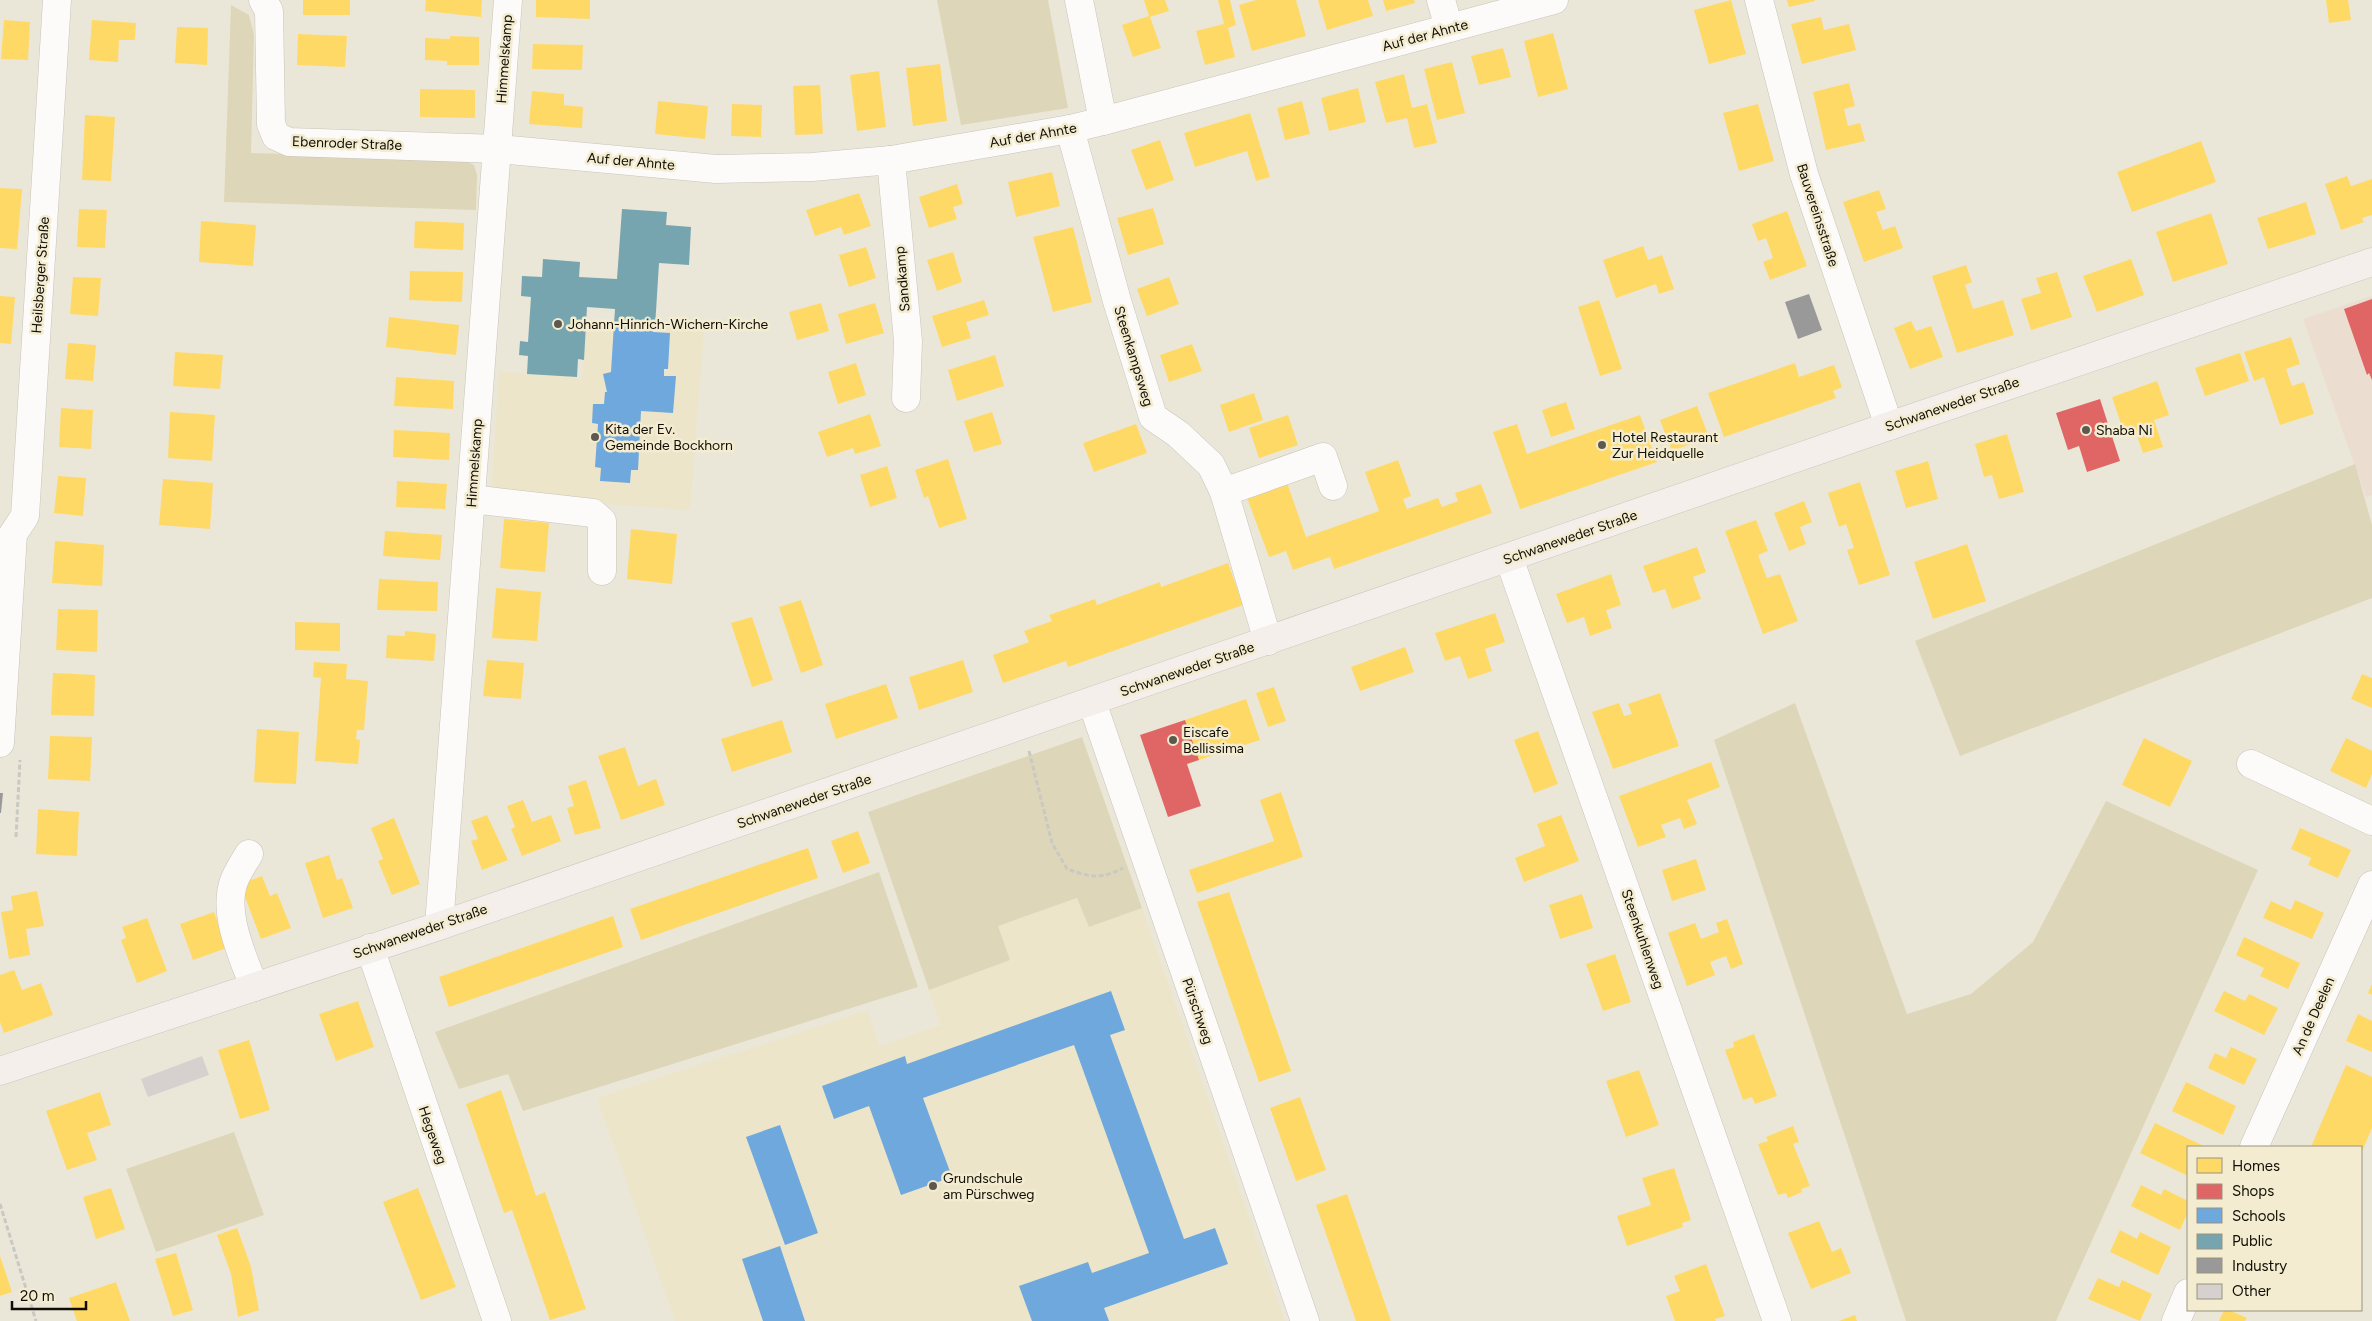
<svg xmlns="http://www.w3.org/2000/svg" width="2372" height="1321" font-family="Figtree,sans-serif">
<rect width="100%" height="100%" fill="#ebe7d8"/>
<polygon fill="#ecddd1" points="2372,296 2372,495 2366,497 2303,319"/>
<g fill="#ece5ca">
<polygon points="587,322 704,330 690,510 491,496 499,371 582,378"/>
<polygon points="1078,898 1089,927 1142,908 1285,1321 675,1321 597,1098 868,1010 879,1046 941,1025 929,990 1009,960 997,926"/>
</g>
<g fill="#ded6b8">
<polygon points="937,0 1048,0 1068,108 961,125"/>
<polygon points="231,5 249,15 254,35 251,153 463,160 474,165 477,175 476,210 224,202"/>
<polygon points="2355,464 2372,525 2372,598 1960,756 1915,641"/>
<polygon points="1795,703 1907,1014 1971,994 2033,942 2106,801 2258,870 2056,1321 1906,1321 1714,740"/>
<polygon points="1082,737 1142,908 1089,927 1077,898 998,926 1010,960 929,990 868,812"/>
<polygon points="879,872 918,987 523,1111 508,1074 459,1089 435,1032"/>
<polygon points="234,1132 264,1215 156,1252 126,1169"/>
</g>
<g fill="#ffd966">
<rect x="303" y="0" width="47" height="15"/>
<polygon points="426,0 482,0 481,17 425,11"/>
<polygon points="536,0 590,0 590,19 536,17"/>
<polygon points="1144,0 1165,0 1169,11 1150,17 1161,48 1133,57 1122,25 1149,16"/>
<polygon points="1218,0 1230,0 1236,25 1228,28 1235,57 1205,65 1196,31 1224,24"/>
<polygon points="1256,0 1296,0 1306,36 1252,51 1239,5"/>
<polygon points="1318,0 1368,0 1373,16 1327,30"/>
<polygon points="1383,0 1414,0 1415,3 1386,11"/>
<polygon points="1731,0 1746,54 1709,64 1694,10"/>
<polygon points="1787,0 1815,0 1815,1 1789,7"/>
<polygon points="2326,0 2348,0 2351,20 2329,23"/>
<polygon points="1821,17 1824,30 1849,24 1856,50 1802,64 1791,24"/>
<polygon points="4,20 30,22 28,60 1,59"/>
<polygon points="92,20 136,23 135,40 119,40 118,62 89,60"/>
<polygon points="177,27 208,28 207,65 175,63"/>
<polygon points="1553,33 1568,89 1538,97 1524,41"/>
<polygon points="298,34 347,36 345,67 297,65"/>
<polygon points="450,36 479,37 479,65 447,65 447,61 425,60 425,38 450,39"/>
<polygon points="533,44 583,45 582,70 532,69"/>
<polygon points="1503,48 1511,77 1479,85 1471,56"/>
<polygon points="1452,62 1465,113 1437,120 1424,69"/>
<polygon points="940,64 947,121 913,126 906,68"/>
<polygon points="879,71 886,127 857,131 850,75"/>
<polygon points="1404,74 1412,108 1427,104 1437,143 1414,148 1407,118 1386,123 1375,82"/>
<polygon points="1849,83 1855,106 1844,109 1848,126 1860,123 1865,141 1826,150 1813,92"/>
<polygon points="820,85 823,134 795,135 793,86"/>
<polygon points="1358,88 1366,122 1329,131 1321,98"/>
<polygon points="420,89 475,90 475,118 420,117"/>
<polygon points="532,91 564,94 564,105 583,107 582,128 529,124"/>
<polygon points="658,101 708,106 705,139 655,134"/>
<polygon points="1302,101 1310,134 1285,140 1277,108"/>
<polygon points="732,104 762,105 761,137 731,136"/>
<polygon points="1758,104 1774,161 1739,171 1723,113"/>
<polygon points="1250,113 1270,177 1256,181 1247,151 1195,167 1184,133"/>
<polygon points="85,115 115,117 111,181 82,180"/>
<polygon points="1160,140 1174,180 1146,190 1131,150"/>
<polygon points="2201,141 2216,182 2132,212 2117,172"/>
<polygon points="1052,172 1060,206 1016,217 1008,182"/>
<polygon points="2347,176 2351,186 2372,179 2372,215 2362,218 2364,222 2341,230 2325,184"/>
<polygon points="957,184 963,204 953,207 957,219 929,228 919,197"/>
<polygon points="0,188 22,189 17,249 0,248"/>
<polygon points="1879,190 1886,209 1876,212 1883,230 1895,226 1903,248 1864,262 1843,202"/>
<polygon points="859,193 871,226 844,235 841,227 815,236 806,210"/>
<polygon points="2306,202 2316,234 2268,249 2257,218"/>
<polygon points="1153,208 1164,244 1128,255 1117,218"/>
<polygon points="79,209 107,210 105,248 77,247"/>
<polygon points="1787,211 1807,266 1770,280 1763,262 1773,258 1766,238 1758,241 1752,224"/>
<polygon points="2211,213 2228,264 2173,282 2156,232"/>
<polygon points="201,221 256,225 253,266 199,262"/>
<polygon points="415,221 464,223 463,250 414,248"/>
<polygon points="1073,227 1092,302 1053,312 1033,237"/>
<polygon points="1643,246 1648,260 1662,255 1674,289 1659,294 1656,284 1616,298 1603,260"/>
<polygon points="866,247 876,278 849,287 839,255"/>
<polygon points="953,252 962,282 937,291 927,260"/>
<polygon points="2131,259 2144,295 2097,312 2083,276"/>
<polygon points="1966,265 1972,282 1965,285 1973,309 2003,300 2014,335 1957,353 1932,276"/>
<polygon points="410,271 463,272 462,302 409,300"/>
<polygon points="2057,272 2072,317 2031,330 2021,299 2041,293 2036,278"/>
<polygon points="73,277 101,278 98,316 70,314"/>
<polygon points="1169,277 1179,304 1147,316 1137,289"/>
<polygon points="0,296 15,297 11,344 0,343"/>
<polygon points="984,300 989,315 966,322 971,338 942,347 932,316"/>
<polygon points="1599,300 1622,369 1600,376 1578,307"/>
<polygon points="821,303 829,331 797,340 789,312"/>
<polygon points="875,303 884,333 846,344 838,314"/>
<polygon points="389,317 459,325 456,355 386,347"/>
<polygon points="1911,321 1916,331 1931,326 1943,357 1910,369 1894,328"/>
<polygon points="2291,337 2300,364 2286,369 2292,386 2304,382 2314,414 2280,425 2264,377 2254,381 2244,352"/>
<polygon points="68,343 96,345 93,381 65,379"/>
<polygon points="1192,344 1202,371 1169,382 1160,355"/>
<polygon points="175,352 223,355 220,389 173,386"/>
<polygon points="2240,353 2249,381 2205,396 2195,368"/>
<polygon points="995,355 1004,386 957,401 948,370"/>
<polygon points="856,363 866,395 838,404 828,372"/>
<polygon points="1795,363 1799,377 1834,365 1842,387 1833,391 1836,398 1724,437 1708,393"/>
<polygon points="396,377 454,381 453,409 394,406"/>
<polygon points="2157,381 2169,415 2154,420 2163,447 2143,453 2135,430 2124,433 2112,397"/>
<polygon points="1254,393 1263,420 1229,432 1220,405"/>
<polygon points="1566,402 1575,429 1551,437 1542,410"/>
<polygon points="1697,406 1709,437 1672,451 1660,420"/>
<polygon points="61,408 93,410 91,449 59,447"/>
<polygon points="170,412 215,415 212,461 168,458"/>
<polygon points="992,412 1002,444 974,452 964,421"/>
<polygon points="870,414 881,446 855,454 853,448 827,457 818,432"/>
<polygon points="1288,415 1298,445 1259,458 1249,428"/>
<polygon points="1640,415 1657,462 1520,509 1493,432 1517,424 1527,454"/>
<polygon points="1136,424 1147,453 1094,472 1083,443"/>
<polygon points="394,430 450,433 449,460 393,457"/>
<polygon points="2007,434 2024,492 1999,499 1992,475 1984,477 1975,444"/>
<polygon points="948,459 967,519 939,528 928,496 924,498 915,470"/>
<polygon points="1398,460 1411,496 1403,499 1407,509 1438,498 1442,507 1458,501 1455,493 1481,484 1492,513 1334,569 1330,557 1293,570 1286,551 1269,557 1246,495 1286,480 1306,537 1379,511 1365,472"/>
<polygon points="1928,461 1938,499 1906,508 1895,471"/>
<polygon points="887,466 897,498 870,507 860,475"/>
<polygon points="58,476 86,478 83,516 54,513"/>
<polygon points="163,479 213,483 210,529 159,525"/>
<polygon points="397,481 447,484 445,509 396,507"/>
<polygon points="1860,482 1890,575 1859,585 1847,550 1854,548 1846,524 1839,527 1828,493"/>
<polygon points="1804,501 1812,522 1800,527 1806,544 1789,551 1774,513"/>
<polygon points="504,519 549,523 545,572 500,568"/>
<polygon points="1756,520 1768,551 1758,555 1767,578 1780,574 1798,621 1763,634 1725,531"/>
<polygon points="631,529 677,534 672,584 627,579"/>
<polygon points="385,531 442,535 440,560 383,556"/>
<polygon points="55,541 104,545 102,586 52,583"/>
<polygon points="1967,544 1986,601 1933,619 1914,562"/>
<polygon points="1697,547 1706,572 1693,577 1701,599 1672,609 1665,589 1653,593 1643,566"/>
<polygon points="1228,563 1243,605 1068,667 1066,661 1003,683 993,655 1029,642 1024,631 1052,621 1049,615 1095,599 1097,605 1160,582 1161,587"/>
<polygon points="1611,574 1621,605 1606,610 1612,628 1590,636 1584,617 1567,623 1556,594"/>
<polygon points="379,579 438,582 437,611 377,610"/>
<polygon points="496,588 541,592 537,641 492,638"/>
<polygon points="801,600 823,665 801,673 779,607"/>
<polygon points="58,609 98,610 97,652 56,650"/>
<polygon points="1495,613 1505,642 1485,649 1492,671 1468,679 1460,656 1445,661 1435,633"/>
<polygon points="752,617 773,680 752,687 731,623"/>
<polygon points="295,622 340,623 340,651 295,650"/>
<polygon points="405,631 436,634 434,661 386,658 387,635 405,636"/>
<polygon points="1405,647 1414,672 1360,691 1351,667"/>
<polygon points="487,660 524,663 521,699 483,696"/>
<polygon points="963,660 973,692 919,710 909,677"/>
<polygon points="314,662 347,664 346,679 368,681 364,730 357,730 356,739 360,740 358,764 315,761 321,678 313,677"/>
<polygon points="53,673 95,675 94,716 51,715"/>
<polygon points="2362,674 2372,678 2372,708 2351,699"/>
<polygon points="886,684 898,718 836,739 825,704"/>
<polygon points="1274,687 1286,721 1268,727 1256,693"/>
<polygon points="1660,693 1679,746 1613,769 1592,712 1619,703 1624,716 1632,714 1628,704"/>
<polygon points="1246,699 1260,740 1199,760 1185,720"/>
<polygon points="782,720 792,752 732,772 721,739"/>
<polygon points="257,729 299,732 296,784 254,782"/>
<polygon points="1538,731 1558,784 1534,793 1514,740"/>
<polygon points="50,736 92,737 90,781 48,779"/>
<polygon points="2144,738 2192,761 2170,807 2122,785"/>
<polygon points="2346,738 2372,751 2372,774 2366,788 2330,771"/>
<polygon points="625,747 638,786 656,779 665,805 621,820 598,756"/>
<polygon points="1711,762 1720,787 1687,800 1697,824 1684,829 1680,818 1661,825 1666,837 1638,847 1619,796"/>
<polygon points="586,780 601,828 575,835 567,808 574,806 568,786"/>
<polygon points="1281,792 1303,857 1197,893 1189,870 1274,841 1260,800"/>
<polygon points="523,800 532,822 551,815 561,841 522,856 511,829 515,827 507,806"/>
<polygon points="38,809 79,812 77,856 36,854"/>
<polygon points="487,815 508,860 482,870 471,841 478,839 471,821"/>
<polygon points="1561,815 1579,861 1524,882 1515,858 1545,846 1537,824"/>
<polygon points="394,818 420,884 392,895 378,861 383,859 371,828"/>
<polygon points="2300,828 2351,850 2338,878 2308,865 2311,858 2291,849"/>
<polygon points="858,831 870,863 843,873 831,841"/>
<polygon points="808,848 818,878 641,940 630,909"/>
<polygon points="329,855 337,880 342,878 353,908 323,918 305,863"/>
<polygon points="1696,859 1706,890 1672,901 1662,870"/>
<polygon points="262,876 270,896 277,893 291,928 261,939 240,884"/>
<polygon points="37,891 44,926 26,929 30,955 9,959 1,912 13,910 11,896"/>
<polygon points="1229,892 1291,1071 1259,1082 1197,902"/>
<polygon points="1582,894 1593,928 1560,939 1549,905"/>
<polygon points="2295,900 2324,913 2312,939 2263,918 2271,901 2291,910"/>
<polygon points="214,912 227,948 193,960 180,924"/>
<polygon points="613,916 623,947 449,1007 439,977"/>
<polygon points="147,918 167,971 137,983 121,940 126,938 122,927"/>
<polygon points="1727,919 1743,964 1731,969 1726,956 1710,962 1715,975 1687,986 1668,933 1695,923 1701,939 1719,932 1716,923"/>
<polygon points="2244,937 2300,963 2288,989 2260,976 2264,968 2236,955"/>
<polygon points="1615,954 1631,1002 1603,1011 1586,964"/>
<polygon points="14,970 22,990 41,983 53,1015 4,1033 0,1022 0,975"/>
<polygon points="2372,984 2372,995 2368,993"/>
<polygon points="2224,991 2245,1001 2249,994 2278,1008 2264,1035 2214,1011"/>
<polygon points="358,1001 374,1047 336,1061 319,1014"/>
<polygon points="2358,1014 2372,1021 2372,1052 2346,1041"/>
<polygon points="1754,1034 1777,1096 1755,1104 1752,1097 1743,1100 1725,1050 1734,1047 1733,1042"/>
<polygon points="249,1040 270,1110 240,1119 218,1050"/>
<polygon points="2231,1047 2257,1059 2244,1085 2208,1068 2215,1053 2226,1058"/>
<polygon points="2346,1065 2372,1077 2372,1128 2361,1154 2361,1147 2311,1147"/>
<polygon points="1639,1070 1659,1125 1626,1137 1606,1081"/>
<polygon points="2186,1082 2236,1106 2223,1135 2172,1111"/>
<polygon points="501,1090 536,1196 545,1192 586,1309 550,1320 512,1210 504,1213 466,1104"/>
<polygon points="100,1092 111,1125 87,1133 97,1160 67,1170 46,1111"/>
<polygon points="1300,1097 1326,1170 1296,1181 1270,1108"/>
<polygon points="2155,1123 2206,1147 2188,1147 2188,1176 2140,1153"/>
<polygon points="1793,1126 1799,1142 1793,1144 1810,1186 1801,1189 1802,1192 1788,1198 1786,1193 1778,1195 1758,1144 1768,1141 1766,1137"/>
<polygon points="1674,1168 1691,1220 1682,1223 1683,1227 1627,1246 1617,1216 1651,1205 1642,1178"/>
<polygon points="2141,1185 2161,1195 2164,1189 2188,1201 2188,1212 2180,1230 2131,1206"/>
<polygon points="111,1188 125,1229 96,1239 83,1197"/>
<polygon points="418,1188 456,1287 421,1300 383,1202"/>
<polygon points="1347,1194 1391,1321 1356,1321 1316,1205"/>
<polygon points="1819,1221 1832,1252 1841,1248 1851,1273 1811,1289 1788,1233"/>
<polygon points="237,1228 251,1267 259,1310 238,1317 231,1274 217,1235"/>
<polygon points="2120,1230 2137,1239 2140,1232 2171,1247 2158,1275 2110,1252"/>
<polygon points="176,1253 193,1310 173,1316 155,1259"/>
<polygon points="0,1256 12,1292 0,1296"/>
<polygon points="1706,1264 1725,1316 1715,1319 1716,1321 1675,1321 1666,1296 1680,1291 1674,1276"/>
<polygon points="2098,1278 2119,1287 2122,1280 2152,1294 2140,1321 2088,1299"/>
<polygon points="116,1282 130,1321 77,1321 69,1298"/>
<polygon points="2224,1310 2229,1310 2247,1318 2245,1321 2219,1321"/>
<polygon points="1855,1315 1857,1321 1839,1321"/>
</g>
<g fill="#e06666">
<polygon points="2372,299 2372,380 2369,373 2367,375 2344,309"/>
<polygon points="2100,399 2120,461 2087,472 2079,446 2068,450 2056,413"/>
<polygon points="1185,720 1199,760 1187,764 1201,806 1168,817 1140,735"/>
</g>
<g fill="#6fa8dc">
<polygon points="614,324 653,326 653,332 670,333 668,369 664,369 664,376 676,376 673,413 641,411 638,470 631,470 630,483 600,481 601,468 595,467 598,424 592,423 593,404 604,404 605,392 607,392 603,374 611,372"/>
<polygon points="1111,991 1125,1030 1110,1035 1184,1239 1215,1228 1228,1264 1104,1308 1109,1321 1032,1321 1019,1286 1088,1262 1092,1273 1149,1253 1074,1045 923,1098 952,1177 901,1195 869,1106 834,1119 822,1086 905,1056 907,1064"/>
<polygon points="780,1125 818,1233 785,1245 746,1137"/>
<polygon points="780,1246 805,1321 763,1321 742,1259"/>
</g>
<polygon fill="#76a5af" points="622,209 667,212 666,225 691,227 689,265 659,263 655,327 614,324 615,309 587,307 584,360 578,359 577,377 527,374 528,356 519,355 520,341 528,342 531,297 521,296 522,276 542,277 543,259 580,262 579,277 617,279"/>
<g fill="#999">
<polygon points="1809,294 1822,330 1798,339 1785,302"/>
<polygon points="0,793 3,793 1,813 0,813"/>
</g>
<polygon fill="#d6d0ce" points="202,1056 209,1075 148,1097 141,1079"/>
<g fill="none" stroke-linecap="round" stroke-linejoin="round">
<g stroke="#c7c3b9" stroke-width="29">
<g id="minor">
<polyline points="263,0 269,11 271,124 276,136 289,142 498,149 716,169 812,167 891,160 1070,129 1103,121 1554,0"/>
<polyline points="1079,0 1103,121"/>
<polyline points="1441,0 1449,28"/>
<polyline points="1759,0 1804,174 1889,426"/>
<polyline points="1070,129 1117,301 1153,417 1178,434 1211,465 1224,492 1268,641"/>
<polyline points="891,160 908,341 906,398"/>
<polyline points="1224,492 1323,457 1333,486"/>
<polyline points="471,499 593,513 602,521 602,571"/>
<polyline points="1509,558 1777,1321"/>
<polyline points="1092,702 1305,1321"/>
<polyline points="0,743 13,534 25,516 57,0"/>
<polyline points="2251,764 2372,821"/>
<path d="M249,854C244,862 238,871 234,881C222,914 243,956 254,987"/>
<polyline points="439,926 508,0"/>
<polyline points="370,948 497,1321"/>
<polyline points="2254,1147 2372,885"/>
<polyline points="2176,1321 2188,1293"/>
</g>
</g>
<g stroke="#c8c6bf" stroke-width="29">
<polyline id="major" points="0,1071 439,926 1889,426 2372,262"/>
</g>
<g stroke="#c9c8c3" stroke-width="3" stroke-dasharray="5 2.5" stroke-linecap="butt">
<path d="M1029,751L1052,843L1067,869C1090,877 1099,880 1123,868"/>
<polyline points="16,837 20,760"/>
<polyline points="0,1204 36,1321"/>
</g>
<use href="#minor" stroke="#fcfbf9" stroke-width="28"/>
<use href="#major" stroke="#f4efea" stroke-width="28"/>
</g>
<g fill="#5d594f" stroke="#f3ecd0" stroke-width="2">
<circle cx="558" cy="324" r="5"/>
<circle cx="2086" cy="430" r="5"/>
<circle cx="595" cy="437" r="5"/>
<circle cx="1602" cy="445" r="5"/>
<circle cx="1173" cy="740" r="5"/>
<circle cx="933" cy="1186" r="5"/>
</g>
<g text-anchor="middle" stroke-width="5" stroke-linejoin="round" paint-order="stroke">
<g font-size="14" fill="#100d05" stroke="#f3ecd0">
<text transform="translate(1425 35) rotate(-15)" y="5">Auf der Ahnte</text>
<text transform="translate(504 59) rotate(-86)" y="5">Himmelskamp</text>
<text transform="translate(1033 135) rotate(-10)" y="5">Auf der Ahnte</text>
<text transform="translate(347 143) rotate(2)" y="5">Ebenroder Straße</text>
<text transform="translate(631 161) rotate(5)" y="5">Auf der Ahnte</text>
<text transform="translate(1818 215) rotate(72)" y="5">Bauvereinsstraße</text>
<text transform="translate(40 275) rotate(-86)" y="5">Heilsberger Straße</text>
<text transform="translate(902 279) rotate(-95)" y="5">Sandkamp</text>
<text transform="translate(1134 356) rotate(73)" y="5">Steenkampsweg</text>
<text transform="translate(1952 404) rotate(-19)" y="5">Schwaneweder Straße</text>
<text transform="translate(474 463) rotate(-86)" y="5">Himmelskamp</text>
<text transform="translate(1570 537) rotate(-19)" y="5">Schwaneweder Straße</text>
<text transform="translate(1187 669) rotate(-19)" y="5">Schwaneweder Straße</text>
<text transform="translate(804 801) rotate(-19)" y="5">Schwaneweder Straße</text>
<text transform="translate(420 931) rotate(-19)" y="5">Schwaneweder Straße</text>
<text transform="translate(1643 939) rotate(71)" y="5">Steenkuhlenweg</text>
<text transform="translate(1198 1011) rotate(71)" y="5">Pürschweg</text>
<text transform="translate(2313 1016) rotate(-66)" y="5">An de Deelen</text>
<text transform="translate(433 1135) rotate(71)" y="5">Hegeweg</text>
</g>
<g font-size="14" fill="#100d05" stroke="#f3ecd0" text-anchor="start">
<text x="568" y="329">Johann-Hinrich-Wichern-Kirche</text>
<text x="605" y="434">Kita der Ev.<tspan x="605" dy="16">Gemeinde Bockhorn</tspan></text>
<text x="2096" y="435">Shaba Ni</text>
<text x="1612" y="442">Hotel Restaurant<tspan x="1612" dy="16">Zur Heidquelle</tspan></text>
<text x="1183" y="737">Eiscafe<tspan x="1183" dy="16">Bellissima</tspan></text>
<text x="943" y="1183">Grundschule<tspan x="943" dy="16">am Pürschweg</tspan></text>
</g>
</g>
<rect x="2187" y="1146" width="175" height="165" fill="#f3ecd0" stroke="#98937f"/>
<rect x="2197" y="1158" width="25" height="15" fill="#ffd966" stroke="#98937f"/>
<text x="2232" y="1171" font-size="15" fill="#100d05">Homes</text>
<rect x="2197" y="1184" width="25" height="15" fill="#e06666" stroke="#98937f"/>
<text x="2232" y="1196" font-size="15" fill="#100d05">Shops</text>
<rect x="2197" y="1208" width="25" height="15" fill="#6fa8dc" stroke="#98937f"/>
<text x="2232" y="1221" font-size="15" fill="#100d05">Schools</text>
<rect x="2197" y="1234" width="25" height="15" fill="#76a5af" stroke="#98937f"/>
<text x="2232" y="1246" font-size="15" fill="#100d05">Public</text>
<rect x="2197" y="1258" width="25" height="15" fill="#999999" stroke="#98937f"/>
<text x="2232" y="1271" font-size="15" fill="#100d05">Industry</text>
<rect x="2197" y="1284" width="25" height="15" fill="#d6d0ce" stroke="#98937f"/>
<text x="2232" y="1296" font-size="15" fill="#100d05">Other</text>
<path d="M12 1301v8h74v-8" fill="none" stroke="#100d05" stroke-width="2.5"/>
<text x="20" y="1301" font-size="15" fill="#100d05" stroke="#f3ecd0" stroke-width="4" paint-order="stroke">20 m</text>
</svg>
